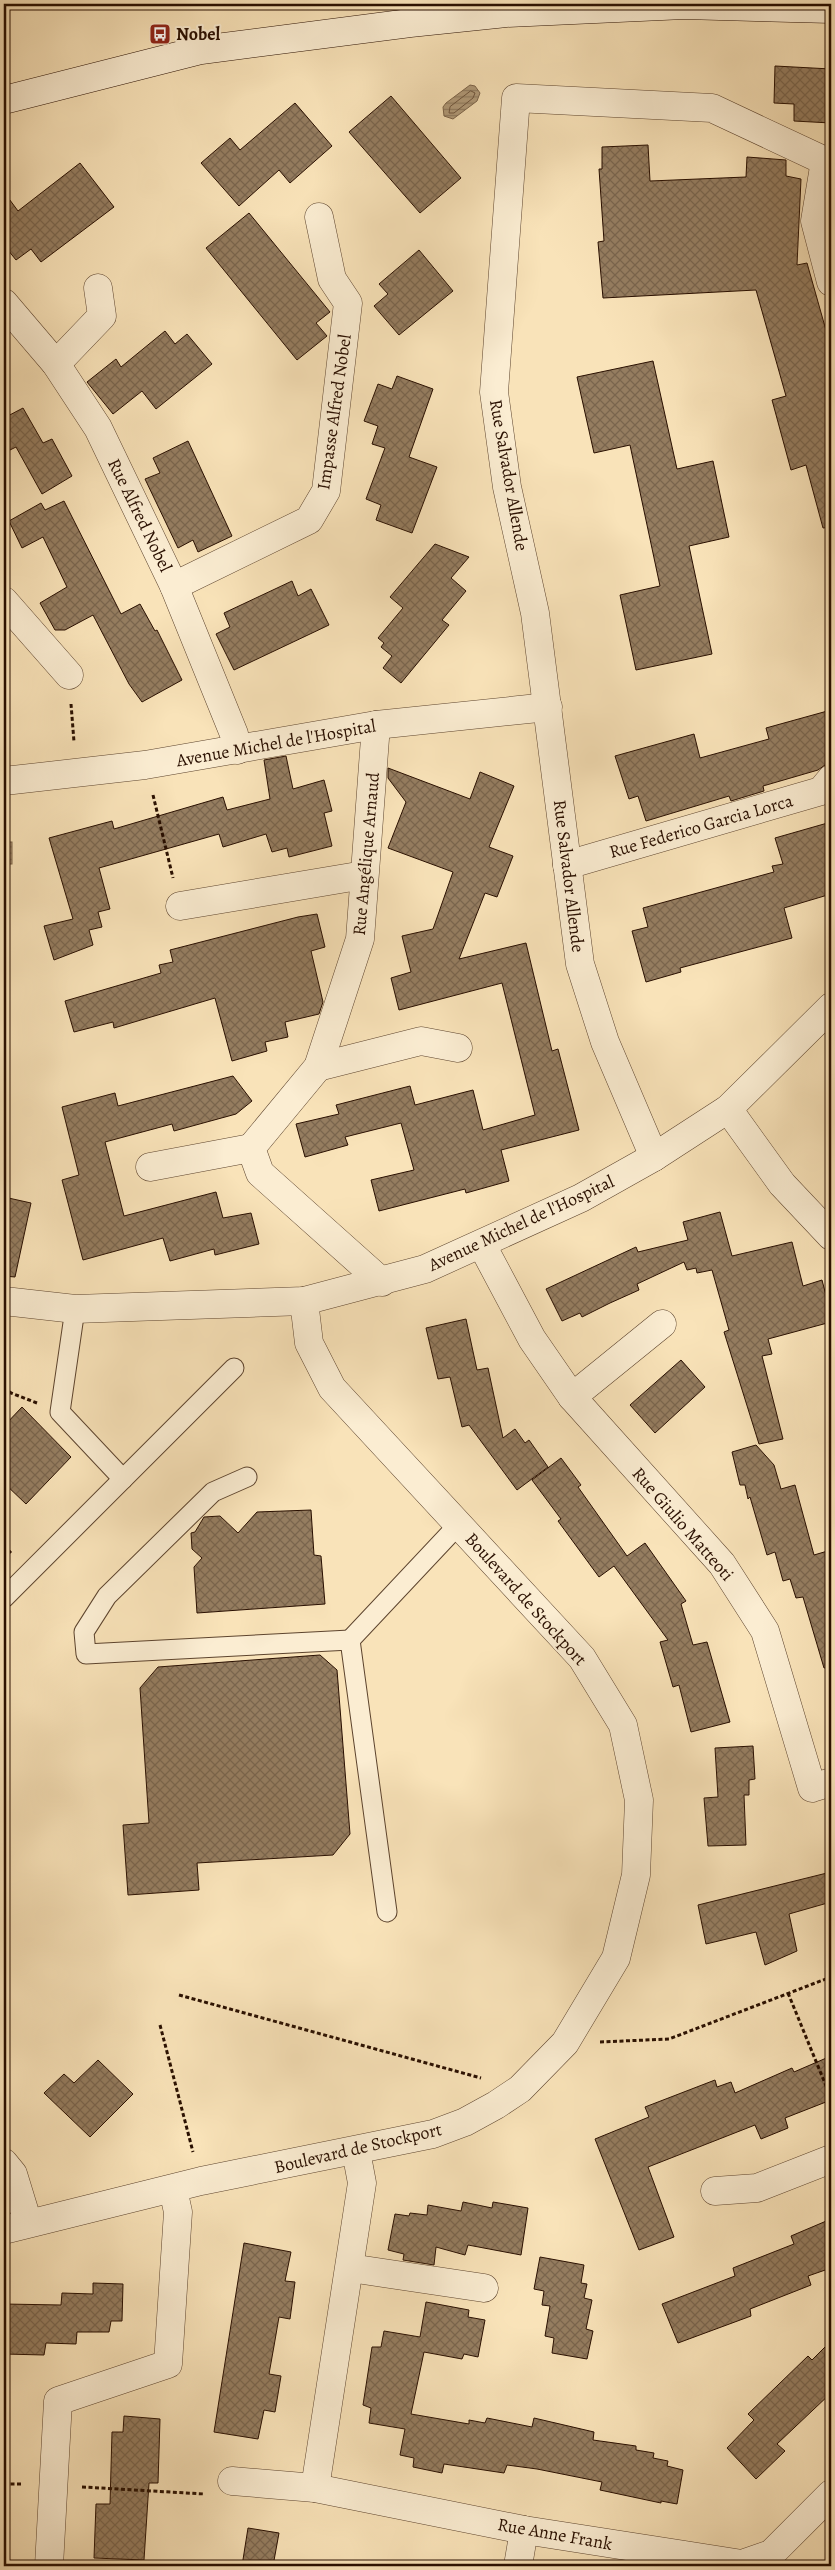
<svg xmlns="http://www.w3.org/2000/svg" width="835" height="2570" font-family="Alegreya,serif">
<defs>
<pattern id="water-rules" width="6" height="5" patternUnits="userSpaceOnUse" patternTransform="scale(1.25)"><rect width="6" height="5" fill="#b29b7a"/><path d="M0 2.5h6" fill="none" stroke="#917d62"/></pattern>
<pattern id="building-cross-hatch" width="8" height="8" patternUnits="userSpaceOnUse" patternTransform="scale(1.25)"><rect width="8" height="8" fill="#957d60"/><path d="M0 0l8 8M0 8l8-8" fill="none" stroke="#7a654d"/></pattern>
</defs>
<rect width="100%" height="100%" fill="#f9e3b9"/>
<filter id="stains"><feTurbulence type="fractalNoise" baseFrequency=".004" numOctaves="4"/><feColorMatrix values="0 0 0 0 .2 0 0 0 0 .09 0 0 0 0 .02 0 0 0 .5 -.17"/></filter>
<radialGradient id="worn" r=".72"><stop offset=".6" stop-color="#630" stop-opacity="0"/><stop offset="1" stop-color="#630" stop-opacity=".3"/></radialGradient>
<g fill="url(#water-rules)" stroke="#7b6349">
<polygon points="470,85 475,86 480,93 477,101 453,119 444,116 443,107 446,103"/>
<rect x="4" y="842" width="8" height="22"/>
</g>
<g fill="none" stroke-linecap="round" stroke-linejoin="round">
<polygon stroke="#6e553d" stroke-width="1" points="471,91 475,93 473,98 454,113 449,113 450,107"/>
</g>
<g fill="url(#building-cross-hatch)" stroke="#290f00">
<polygon points="775,66 831,69 831,123 794,121 794,104 774,103"/>
<polygon points="391,96 461,178 420,213 349,132"/>
<polygon points="295,103 332,146 290,183 279,170 239,206 201,163 230,138 240,150"/>
<polygon points="648,145 650,181 746,177 747,157 786,160 786,176 801,179 797,265 807,263 831,348 831,527 823,528 806,465 791,470 772,400 786,396 756,290 603,298 598,242 604,241 599,169 602,169 602,147"/>
<polygon points="80,163 114,207 41,262 31,249 16,260 4,245 4,192 18,211"/>
<polygon points="249,213 330,312 316,323 327,336 297,360 206,248"/>
<polygon points="419,250 453,291 399,335 374,306 388,294 379,284"/>
<polygon points="165,331 175,344 187,334 212,364 156,409 142,391 113,414 87,382 116,359 121,367"/>
<polygon points="653,361 677,469 713,461 729,537 689,546 712,654 636,670 620,595 660,586 630,445 594,453 577,377"/>
<polygon points="397,376 433,389 409,457 437,467 412,533 376,520 381,505 366,499 385,448 372,444 378,426 364,421 378,384 392,389"/>
<polygon points="23,408 43,443 52,439 72,476 42,494 16,447 4,453 4,418"/>
<polygon points="188,441 232,536 198,552 193,540 178,548 145,479 160,473 153,458"/>
<polygon points="64,501 121,614 140,604 155,631 157,630 182,680 142,702 129,684 93,615 65,630 55,630 40,603 67,587 43,537 22,548 9,521 41,503 45,510"/>
<polygon points="435,544 469,557 451,578 466,591 442,620 449,625 401,683 383,668 392,656 381,647 384,643 378,638 403,608 390,597"/>
<polygon points="292,581 298,596 311,589 329,625 234,670 216,634 230,627 224,613"/>
<polygon points="831,710 831,764 825,765 818,770 763,786 764,791 731,801 729,796 646,821 638,796 629,799 615,756 694,734 700,758 769,739 766,728"/>
<polygon points="286,756 293,789 324,780 332,811 324,813 332,846 289,857 287,848 272,852 266,834 223,847 219,834 99,868 110,909 98,912 102,927 89,930 93,945 54,960 44,926 73,919 49,838 112,821 114,829 223,797 227,810 270,799 264,760"/>
<polygon points="388,768 470,799 480,772 514,786 489,847 513,856 497,897 485,893 459,959 526,943 552,1051 558,1049 579,1130 501,1150 509,1181 466,1193 465,1189 379,1211 371,1180 414,1170 401,1123 345,1137 348,1145 305,1157 296,1124 339,1114 336,1105 410,1086 415,1105 473,1090 483,1130 535,1115 502,983 399,1010 391,978 411,972 402,936 433,929 453,872 388,848 406,802 388,778"/>
<polygon points="831,822 831,894 784,908 792,938 680,968 681,972 646,982 632,931 648,927 643,908 774,872 772,866 783,864 775,838"/>
<polygon points="317,914 325,947 311,951 323,1002 319,1014 285,1022 288,1037 265,1042 267,1051 232,1061 215,998 114,1028 113,1022 74,1032 65,1001 161,973 159,965 173,962 170,950 298,917"/>
<polygon points="233,1076 252,1101 236,1114 174,1131 172,1124 105,1142 124,1216 216,1192 223,1218 251,1213 259,1244 215,1255 214,1249 170,1261 163,1238 83,1260 62,1180 79,1175 62,1107 115,1093 118,1106"/>
<polygon points="4,1197 31,1203 15,1277 4,1276"/>
<polygon points="720,1212 732,1256 792,1242 803,1286 822,1280 831,1315 831,1322 768,1339 772,1354 762,1356 783,1439 759,1444 724,1332 729,1330 712,1270 697,1273 696,1268 687,1270 684,1262 637,1284 639,1290 610,1303 582,1317 580,1313 562,1321 546,1289 636,1247 638,1252 688,1240 683,1222"/>
<polygon points="466,1319 477,1370 488,1368 503,1438 515,1429 525,1443 529,1440 548,1467 517,1490 469,1425 462,1427 450,1377 438,1379 426,1328"/>
<polygon points="681,1360 705,1387 655,1433 630,1405"/>
<polygon points="22,1407 71,1457 26,1504 4,1483 4,1426"/>
<polygon points="756,1445 774,1465 781,1489 795,1485 814,1555 831,1550 831,1667 824,1668 803,1597 796,1598 790,1579 783,1581 775,1552 767,1555 750,1497 748,1499 745,1485 740,1485 732,1452"/>
<polygon points="561,1458 581,1485 578,1487 627,1556 645,1543 686,1601 681,1604 693,1645 707,1642 730,1722 691,1732 679,1685 673,1687 660,1642 668,1640 614,1566 599,1577 558,1521 561,1519 532,1480"/>
<polygon points="311,1510 314,1555 321,1556 325,1604 197,1613 194,1567 202,1558 192,1549 191,1533 195,1532 204,1517 220,1516 238,1533 257,1512"/>
<polygon points="320,1655 337,1670 350,1834 333,1855 197,1863 199,1890 128,1895 123,1825 149,1823 140,1688 158,1667"/>
<polygon points="753,1746 755,1779 749,1780 749,1795 744,1795 746,1845 708,1846 704,1798 718,1797 715,1748"/>
<polygon points="831,1872 831,1902 789,1914 797,1951 765,1965 756,1932 706,1944 698,1905"/>
<polygon points="831,2056 831,2100 785,2118 788,2128 761,2139 755,2125 648,2167 674,2237 639,2250 595,2139 649,2117 645,2107 715,2080 717,2087 731,2082 735,2093 792,2068 794,2072"/>
<polygon points="98,2060 133,2094 90,2137 44,2093 64,2074 74,2083"/>
<polygon points="463,2202 492,2208 493,2202 528,2208 521,2255 468,2245 465,2255 436,2247 434,2265 403,2260 404,2254 388,2250 395,2214 409,2216 410,2213 427,2215 428,2205 461,2211"/>
<polygon points="831,2219 831,2268 808,2276 811,2285 750,2309 751,2316 678,2343 662,2304 735,2276 733,2268 794,2244 791,2236"/>
<polygon points="244,2243 291,2252 285,2281 295,2282 290,2319 279,2317 274,2346 269,2374 281,2376 275,2412 264,2410 258,2439 214,2432"/>
<polygon points="540,2257 584,2265 581,2283 587,2284 584,2298 592,2300 586,2329 593,2331 587,2359 552,2353 554,2338 545,2336 550,2306 542,2305 544,2291 534,2289"/>
<polygon points="93,2283 123,2284 122,2321 111,2321 109,2332 77,2332 76,2344 46,2343 44,2355 4,2354 4,2304 61,2305 62,2293 93,2294"/>
<polygon points="426,2302 469,2310 468,2317 485,2320 478,2357 464,2354 462,2359 424,2352 411,2414 469,2424 469,2420 485,2423 487,2418 532,2427 534,2418 594,2432 593,2440 636,2446 636,2450 654,2453 653,2458 668,2461 667,2466 683,2470 677,2504 661,2501 661,2503 600,2490 602,2482 537,2469 507,2465 504,2473 444,2464 442,2473 413,2467 414,2458 400,2455 405,2429 369,2423 371,2408 363,2405 372,2347 381,2347 384,2331 420,2337"/>
<polygon points="831,2341 831,2393 777,2444 785,2451 756,2479 727,2448 754,2420 748,2414 808,2356 812,2360"/>
<polygon points="124,2416 160,2419 158,2483 149,2483 144,2560 94,2558 96,2504 110,2504 112,2432 123,2432"/>
<polygon points="248,2528 279,2533 273,2566 242,2566"/>
</g>
<g fill="none" stroke-linecap="round" stroke-linejoin="round">
<g stroke="#5d442e" stroke-width="21">
<g id="lane">
<polyline points="75,1309 60,1412 123,1479"/>
<polyline points="247,1477 213,1492 107,1596 84,1632 86,1654 350,1640"/>
<polyline points="4,1598 234,1368"/>
<polyline points="387,1912 350,1640 459,1524"/>
</g>
</g>
<g stroke="#5d442e" stroke-width="29">
<g id="street">
<polyline points="831,160 825,161 815,221 831,282"/>
<polyline points="4,303 56,364 98,428 174,586 234,734 237,750"/>
<polyline points="56,364 102,316 98,288"/>
<polyline points="174,586 309,520 326,491 348,303 332,279 319,217"/>
<polyline points="4,601 69,675"/>
<polyline points="376,725 360,939 318,1067 251,1148 260,1173 382,1282"/>
<polyline points="4,781 145,765 376,725 548,707"/>
<polyline points="567,865 821,791 831,779"/>
<polyline points="180,906 364,875"/>
<polyline points="318,1067 421,1041 458,1048"/>
<polyline points="728,1109 782,1184 831,1236"/>
<polyline points="654,1157 605,1042 580,964 535,613 507,487 494,392 516,98 712,108 825,161"/>
<polyline points="150,1167 251,1148"/>
<polyline points="482,1245 532,1339 572,1397 722,1564 765,1631 812,1788 831,1782"/>
<polyline points="4,1301 75,1309 304,1301 425,1269 581,1198 654,1157 728,1109 831,1007"/>
<polyline points="572,1397 662,1324"/>
<polyline points="4,2163 13,2174 28,2223"/>
<polyline points="715,2191 757,2188 831,2159"/>
<polyline points="4,2230 201,2181 433,2134 465,2122 496,2105 520,2089 565,2043 616,1958 636,1875 639,1800 623,1725 582,1658 332,1388 309,1343 304,1301"/>
<polyline points="350,2268 484,2288"/>
<polyline points="232,2481 315,2488 524,2530 742,2564 771,2554 831,2494"/>
<polyline points="315,2488 362,2183 356,2151"/>
<polyline points="49,2566 58,2401 168,2364 178,2212 173,2189"/>
<polyline points="518,2566 524,2530"/>
</g>
</g>
<g stroke="#290f00" stroke-width="29">
<polyline id="secondary" points="4,100 201,50 410,23 506,13 684,5 831,9"/>
</g>
<g stroke="#290f00" stroke-width="3" stroke-dasharray="4 2.5" stroke-linecap="butt">
<polyline points="71,704 74,742"/>
<polyline points="153,795 173,878"/>
<polyline points="4,1388 11,1393 37,1403"/>
<polyline points="4,1546 11,1553"/>
<polyline points="788,1993 831,2098"/>
<polyline points="179,1995 481,2078"/>
<polyline points="160,2025 193,2152"/>
<polyline points="600,2042 669,2039 831,1977"/>
<polyline points="4,2484 23,2484"/>
<polyline points="82,2487 205,2494"/>
</g>
<use href="#lane" stroke="#fbedd2" stroke-width="19"/>
<use href="#street" stroke="#fbedd2" stroke-width="28"/>
<use href="#secondary" stroke="#fbedd2" stroke-width="28"/>
</g>
<defs>
<g id="bus-square" transform="scale(1.125)"><rect x="-9" y="-9" width="18" height="18" rx="4" fill="#8f2418" stroke="#fbedd2"/><path d="M-5-6H5V4H4V6H2V4H-2V6H-4V4H-5ZM-3.5-4V0h7V-4ZM-3.5 1.2v1.5H-2V1.2ZM2 1.2v1.5H3.5V1.2Z" fill="#fff"/></g>
</defs>
<g fill-rule="evenodd">
<use href="#bus-square" x="160" y="34"/>
</g>
<g text-anchor="middle" stroke-width="4" stroke-linejoin="round" paint-order="stroke">
<g font-size="18" font-weight="bold" fill="#290f00" stroke="#fbedd2" text-anchor="start">
<text x="176" y="40">Nobel</text>
</g>
<g font-size="18" fill="#290f00" stroke="#fbedd2">
<text transform="translate(334 412) rotate(-82)" y="6">Impasse Alfred Nobel</text>
<text transform="translate(509 475) rotate(80)" y="6">Rue Salvador Allende</text>
<text transform="translate(140 515) rotate(64)" y="6">Rue Alfred Nobel</text>
<text transform="translate(276 743) rotate(-10)" y="6">Avenue Michel de l'Hospital</text>
<text transform="translate(701 826) rotate(-16)" y="6">Rue Federico Garcia Lorca</text>
<text transform="translate(366 854) rotate(-85)" y="6">Rue Angélique Arnaud</text>
<text transform="translate(569 876) rotate(83)" y="6">Rue Salvador Allende</text>
<text transform="translate(521 1223) rotate(-25)" y="6">Avenue Michel de l'Hospital</text>
<text transform="translate(683 1524) rotate(49)" y="6">Rue Giulio Matteoti</text>
<text transform="translate(526 1599) rotate(48)" y="6">Boulevard de Stockport</text>
<text transform="translate(358 2148) rotate(-13)" y="6">Boulevard de Stockport</text>
<text transform="translate(555 2534) rotate(10)" y="6">Rue Anne Frank</text>
</g>
</g>
<rect width="835" height="2570" fill="none" stroke="#f9e3b9" stroke-width="20"/>
<rect x="5" y="5" width="825" height="2560" fill="none" stroke="#290f00" stroke-width="2.5"/>
<rect x="10" y="10" width="815" height="2550" fill="none" stroke="#290f00"/>
<rect width="100%" height="100%" filter="url(#stains)"/>
<rect width="100%" height="100%" fill="url(#worn)"/>
</svg>
